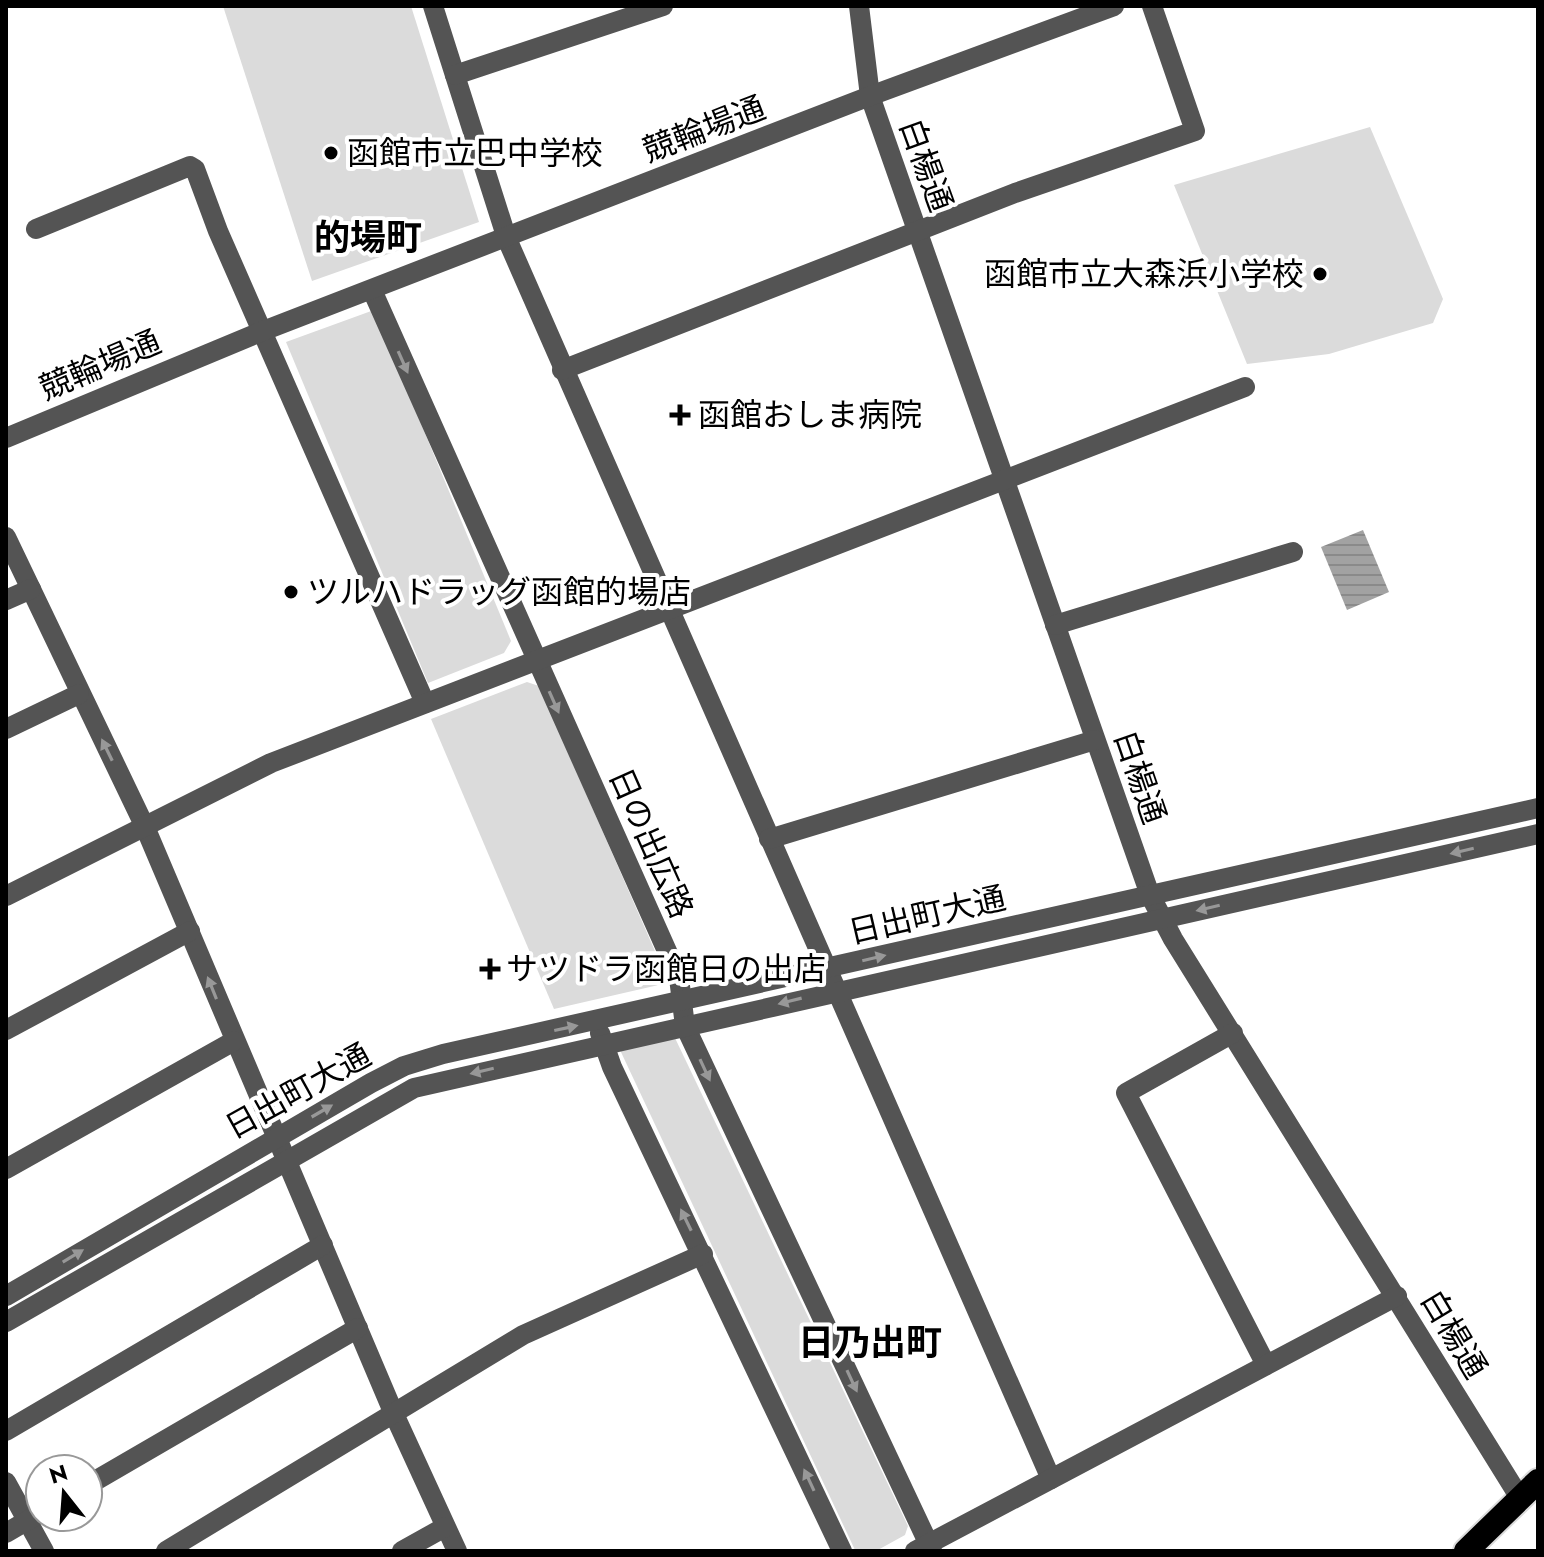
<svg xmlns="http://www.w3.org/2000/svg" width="1544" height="1557" font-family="Jost,'Noto Sans JP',sans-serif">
<defs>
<pattern id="water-rules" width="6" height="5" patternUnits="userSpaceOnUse" patternTransform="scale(2)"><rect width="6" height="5" fill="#a2a2a2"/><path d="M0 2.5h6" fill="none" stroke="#8a8a8a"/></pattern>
</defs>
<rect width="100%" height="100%" fill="#fff"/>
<g fill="#dbdbdb">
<polygon points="223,6 411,6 479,222 312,281"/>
<polygon points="1370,127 1443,299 1433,323 1329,354 1247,364 1174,185"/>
<polygon points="374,310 511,641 504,653 428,683 286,342"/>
<polygon points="527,682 539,686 665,974 663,984 554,1009 431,719"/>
<polygon points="675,1038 908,1526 905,1535 876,1551 855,1550 620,1050"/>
</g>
<polygon fill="url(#water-rules)" points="1363,530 1389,592 1347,610 1321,547"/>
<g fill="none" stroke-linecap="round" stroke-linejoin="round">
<g stroke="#dbdbdb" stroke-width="28">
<polyline id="highway" points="1466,1551 1538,1481"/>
</g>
<g stroke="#545454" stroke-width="20">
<polyline points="433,6 507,239 1051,1479"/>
<polyline points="859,6 870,96 1150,895 1173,939 1520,1498"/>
<polyline points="455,75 663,6"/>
<polyline points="36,229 190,166 195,169 218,231 425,703"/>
<polyline points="372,290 679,978 685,1026 932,1551"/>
<polyline points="562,370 1015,193 1195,131 1152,6"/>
<polyline points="6,438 263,331 870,96 1114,6"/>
<polyline points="6,537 145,827 394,1414 457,1551"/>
<polyline points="6,600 31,589"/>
<polyline points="1055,625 1293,552"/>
<polyline points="6,729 79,694"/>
<polyline points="769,839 1095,740"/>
<polyline points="6,896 271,763 1245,387"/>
<polyline points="6,1030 190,931"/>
<polyline points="600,1033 612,1067 842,1551"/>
<polyline points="1233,1033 1126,1093 1266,1365"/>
<polyline points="6,1169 234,1041"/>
<polyline points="6,1296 371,1083 404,1066 443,1054 1538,808"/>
<polyline points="6,1322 414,1088 1538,834"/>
<polyline points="6,1431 323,1245"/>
<polyline points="6,1482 44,1551"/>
<polyline points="88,1485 358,1328"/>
<polyline points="6,1533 40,1513"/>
<polyline points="166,1551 523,1335 703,1254"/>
<polyline points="402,1551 445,1527"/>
<polyline points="915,1551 1397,1296"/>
</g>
<use href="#highway" stroke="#000" stroke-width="24"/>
</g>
<defs><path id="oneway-solid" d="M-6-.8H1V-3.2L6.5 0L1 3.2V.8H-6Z" transform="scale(2)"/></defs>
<g fill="#989898">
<use href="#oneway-solid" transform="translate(403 362) rotate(66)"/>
<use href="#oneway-solid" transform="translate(554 702) rotate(66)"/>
<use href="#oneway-solid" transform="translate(107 750) rotate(-116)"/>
<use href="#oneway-solid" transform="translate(1462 851) rotate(167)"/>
<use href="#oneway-solid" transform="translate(1208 908) rotate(167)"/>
<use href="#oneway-solid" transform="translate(874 958) rotate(-13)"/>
<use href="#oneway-solid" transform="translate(212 988) rotate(-112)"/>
<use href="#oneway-solid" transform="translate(790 1001) rotate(166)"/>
<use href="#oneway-solid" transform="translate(566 1028) rotate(-12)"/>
<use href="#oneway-solid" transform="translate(705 1070) rotate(65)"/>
<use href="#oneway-solid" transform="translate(482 1071) rotate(167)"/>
<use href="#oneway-solid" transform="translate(322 1111) rotate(-30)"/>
<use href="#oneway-solid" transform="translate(686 1220) rotate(-116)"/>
<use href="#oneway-solid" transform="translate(73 1256) rotate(-31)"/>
<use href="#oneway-solid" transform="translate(852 1381) rotate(65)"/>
<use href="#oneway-solid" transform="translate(809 1480) rotate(-115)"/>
</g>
<g fill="#000" stroke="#fff" stroke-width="3">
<circle cx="331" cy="153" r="8"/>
<circle cx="1320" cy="274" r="8"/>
<path d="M676 403h8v8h8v8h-8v8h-8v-8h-8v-8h8z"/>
<circle cx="291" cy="592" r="8"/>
<path d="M486 957h8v8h8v8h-8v8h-8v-8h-8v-8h8z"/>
</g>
<g text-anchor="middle" stroke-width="8" stroke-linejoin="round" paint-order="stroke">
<g font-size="32" fill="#000" stroke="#fff">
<text transform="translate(704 129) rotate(-21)" y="11">競輪場通</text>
<text transform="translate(926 165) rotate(70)" y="11">白楊通</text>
<text transform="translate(100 365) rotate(-23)" y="11">競輪場通</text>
<text transform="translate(1140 777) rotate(71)" y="11">白楊通</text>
<text transform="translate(651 843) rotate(66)" y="11">日の出広路</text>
<text transform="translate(927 915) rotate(-13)" y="11">日出町大通</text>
<text transform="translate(298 1091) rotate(-29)" y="11">日出町大通</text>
<text transform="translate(1454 1334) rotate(59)" y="11">白楊通</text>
</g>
<g font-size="32" fill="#000" stroke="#fff" text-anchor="start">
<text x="347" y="164">函館市立巴中学校</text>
<text x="1304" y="285" text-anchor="end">函館市立大森浜小学校</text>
<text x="698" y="426">函館おしま病院</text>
<text x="307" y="603">ツルハドラッグ函館的場店</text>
<text x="506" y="980">サツドラ函館日の出店</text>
</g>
<g font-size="36" font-weight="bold" fill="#000" stroke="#fff">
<text x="368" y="250">的場町</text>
<text x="870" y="1355">日乃出町</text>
</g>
</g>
<rect width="1544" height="1557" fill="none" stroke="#000000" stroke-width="16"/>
<g transform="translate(64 1493) rotate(343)"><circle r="38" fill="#ffffff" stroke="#999999" stroke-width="2"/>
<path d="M0-6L14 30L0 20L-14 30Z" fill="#000000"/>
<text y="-12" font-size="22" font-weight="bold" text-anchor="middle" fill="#000000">N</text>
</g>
</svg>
